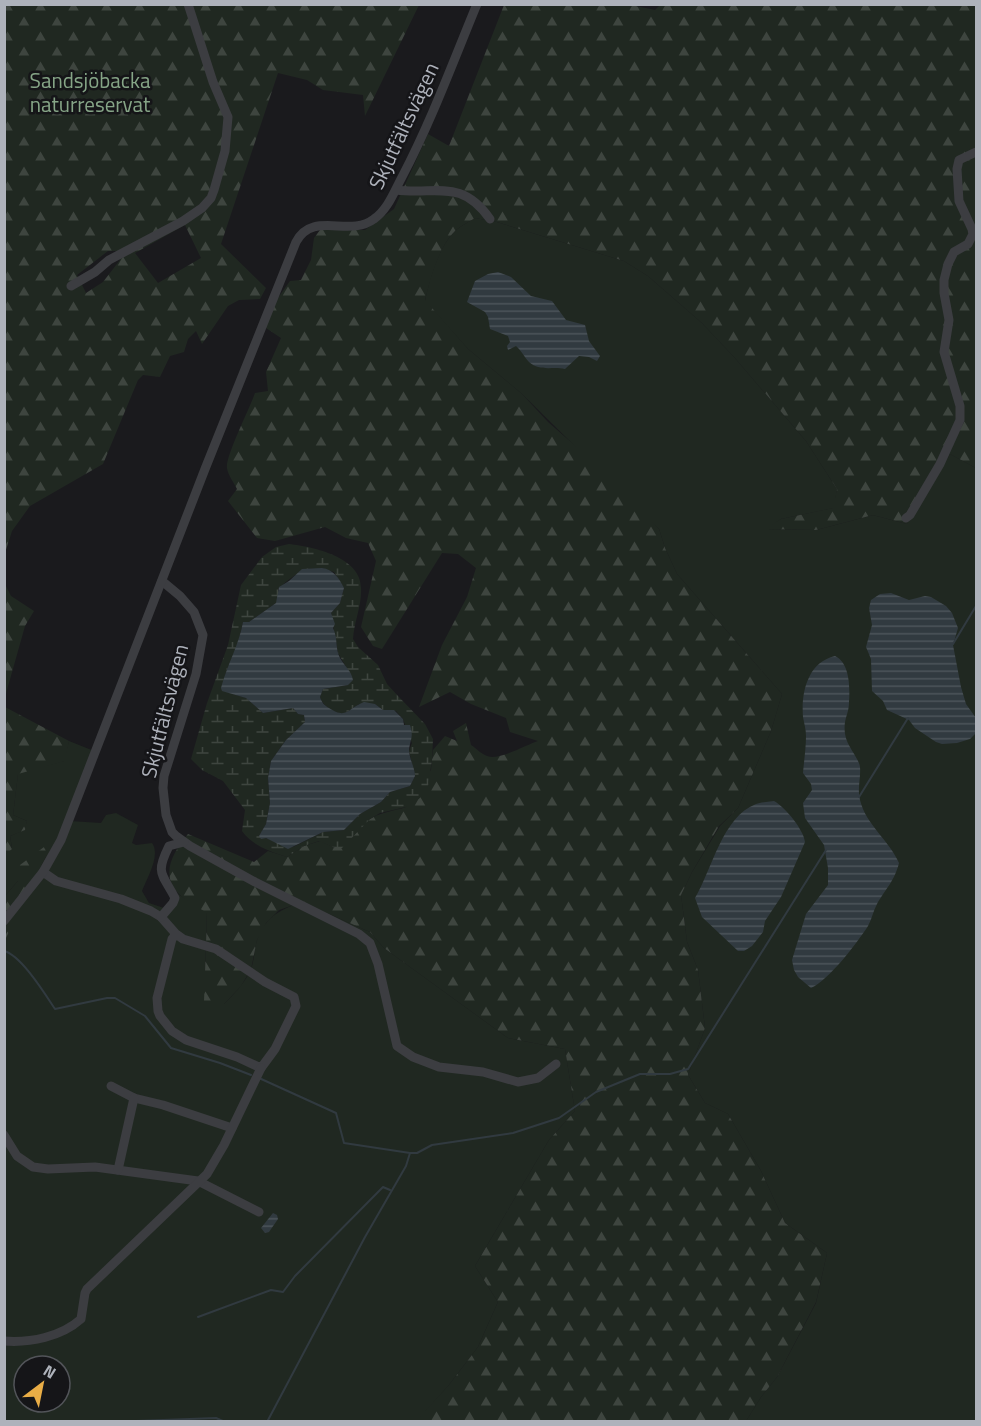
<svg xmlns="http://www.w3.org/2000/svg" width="981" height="1426" font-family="'Titillium Web',sans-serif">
<defs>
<pattern id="forest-firs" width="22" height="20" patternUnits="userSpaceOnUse" patternTransform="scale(1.5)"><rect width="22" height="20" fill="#202821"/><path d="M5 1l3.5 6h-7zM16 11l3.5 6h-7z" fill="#3e453f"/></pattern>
<pattern id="wetland-marsh" width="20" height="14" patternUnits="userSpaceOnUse" patternTransform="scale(1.5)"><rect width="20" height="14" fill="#202821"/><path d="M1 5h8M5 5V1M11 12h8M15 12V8" fill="none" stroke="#3e453f"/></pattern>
<pattern id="water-rules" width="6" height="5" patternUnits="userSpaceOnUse" patternTransform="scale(1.5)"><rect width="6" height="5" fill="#313a40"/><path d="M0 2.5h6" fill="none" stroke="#4c545a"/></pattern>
</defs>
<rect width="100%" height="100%" fill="#1a1a1d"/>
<g fill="#202821" fill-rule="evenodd">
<path d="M475,218L497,222L624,261L648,276L702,323L735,358L806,441L837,489L834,508L781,519L767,529L816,530L873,515L907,524L950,454L976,468V1421H746L761,1397L777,1377L816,1303L827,1253L785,1223L761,1171L728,1114L705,1103L688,1075L705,1028L698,970L687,942L681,895L692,872L720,826L738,808L771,731L782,694L677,574L665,548L659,529L522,394L468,349L425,301C429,280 439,246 455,231C460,226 469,222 475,218Z"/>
<path d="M69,741L99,753L70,821L101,823L106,815L116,813L138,825L132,843L136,845L152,843C161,855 147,878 142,891L149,903L167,909L178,894L207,912L205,972L224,1004C234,994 244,984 250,971C254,963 254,953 256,944C263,918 279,910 302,902L370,932L384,948L508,1038L565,1049L575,1111L549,1140L475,1266L498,1302L478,1347L449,1385L417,1421H5L4,940L46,856L18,881L5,896V855L12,848L10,836L24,830L27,821L13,815L18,773L64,761ZM24,1366H60V1402H24Z"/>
</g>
<g fill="url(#forest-firs)" fill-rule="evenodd">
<path d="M626,4L655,10L661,4L976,5V468L950,454L907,524L873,515L816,530L765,529L781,519L833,508L837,489L806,441L735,358L702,323L648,276L624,261L497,222L475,218C469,222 460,226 455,231C439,246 430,280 425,300L468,349L522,394L548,422L612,478L659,529L665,548L677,574L782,694L771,731L738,808L719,826L692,872L681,895L687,942L698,970L705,1028L688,1075L705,1103L728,1114L761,1171L785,1223L827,1253L816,1302L777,1377L761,1397L746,1421H416L449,1385L478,1347L498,1302L475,1266L549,1140L575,1111L565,1049L508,1038L384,948L370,932L302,902L279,910L266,923L257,940L251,969L241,986L224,1004L211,1008L204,1002L207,913C198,907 186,901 179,894C159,874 174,851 188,834L254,862L268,851L287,857L304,846L320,841L335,848C355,841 354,830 370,819C381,812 394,811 406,807L431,770L433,750L445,736L457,741L453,731L466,723L471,745C476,748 481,754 487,756C498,761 526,745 538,741L510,732L506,718L471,704L450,692L419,707L442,645L467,597L476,568L458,554L442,553L382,649L373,646L361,627L376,561L368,543L346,538L325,527L275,541L257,538L228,501L237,489C234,483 228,475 227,468C225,457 250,408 255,393L268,391L266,372L281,338L263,326L275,302L290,281L301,280L311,260L314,238L320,230H365L394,209L428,134L449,146L504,5Z"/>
<path d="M5,5H419L365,116L363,95L323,90L307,80L278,73L221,244L266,288L260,299L239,300L228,306L202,344L196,331L188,339L184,352L170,356L160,377L143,375L138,380L103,464L30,506L12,531L5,553ZM185,225L201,258L158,283L135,253ZM108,251H118L120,260L103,282L86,293L77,275Z"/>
<polygon points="5,584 11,596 34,611 25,626 5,697"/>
<polygon points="5,707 69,741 65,761 18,774 13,815 27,821 25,830 10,836 12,849 5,855"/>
<polygon points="48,844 46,856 5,940 5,896 18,881 20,865"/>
</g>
<path fill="url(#wetland-marsh)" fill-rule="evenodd" d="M289,544C314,547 361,557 361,588C362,605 354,622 353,639L358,647L378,665L387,684L398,696L425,724L433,739L432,760L428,786L420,798L406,807L380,813L370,819L342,848H335L319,841L304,846L287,857C269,851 253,846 242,831L245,810L223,781L202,770L191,759L207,703L228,645L241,585L262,557L276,547ZM322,568L334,572L344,588L340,603L331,613L338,653L352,677L348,685L323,689L320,697C323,707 335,713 344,714L359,704H375L383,710L396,711L403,719L412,743L409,751L415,776L410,786L390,792L381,802L360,814L344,830L323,832L293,847L259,836L266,824L270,803L268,778L271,761L286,740L305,722L304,715L298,714L293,708L263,713L246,698L230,693L225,675L238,643L243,622H249L276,603L279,596L278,589C283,584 300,570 307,569C313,568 316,570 322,568Z"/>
<g fill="url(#water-rules)">
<path d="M498,272L511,277L531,296L552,301L566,320L585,325L589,341L600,356L597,361L589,357L579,356L565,369C553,366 540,372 529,362C524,357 522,351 516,346L508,350L507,346L510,342L508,336L490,329L488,317L485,312L467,302L475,281L488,274Z"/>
<path d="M322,568C333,569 339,578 344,588L340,603L331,613L335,624L333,628C338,638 335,649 340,658C345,667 351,670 353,680L348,685L323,689L320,697C322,703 324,705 329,708C347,720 348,708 364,702L375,704L383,710H394L403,719L404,725H410C414,737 410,740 409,750C409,758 415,768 415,776L410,786L390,792L381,802L360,814L344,830L323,832L288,849L266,838L261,839L259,836L266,824L270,803L268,778L271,761L286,740L305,722L304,715L298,714L293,708L263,713L246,698L222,691L221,688C227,665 239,645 243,622H249L276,603L279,587L289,581L302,569Z"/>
<polygon points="891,593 909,600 925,596 931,597 946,606 952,613 958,628 953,645 961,687 966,704 976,718 976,733 970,739 957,743 942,744 936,742 915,728 909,720 887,710 883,701 872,691 871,659 866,647 872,625 869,608 871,600 880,594"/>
<path d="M835,656C850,663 850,688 849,702C849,715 843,718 845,734C847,747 859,758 860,767C861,778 857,789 860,800C866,825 889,840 899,863C894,882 886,888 877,904C873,911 872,919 868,926C857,943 829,980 811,988L798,977L794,970L792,960L806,914L828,885V868L824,845L805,818L803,803L812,790L811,784L803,773C804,761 806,748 806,736C806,729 804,723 803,717C801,692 808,662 835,656Z"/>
<path d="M774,801C785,807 804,830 805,842L781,897L765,921L763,932L752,946L744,951H738L702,917L695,898C712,870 722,817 756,804C761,802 768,802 774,801Z"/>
<polygon points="273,1213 277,1215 278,1219 269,1232 265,1233 261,1228"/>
</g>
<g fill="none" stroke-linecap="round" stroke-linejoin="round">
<g stroke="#313a40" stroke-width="2">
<polyline points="953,644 976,606"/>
<polyline points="859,797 908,718"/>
<path d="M4,951C21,955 45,994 55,1009L107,998H115L145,1016L171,1048L220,1063L251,1075"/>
<polyline points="259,1078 336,1113 344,1143 410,1153"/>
<polyline points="198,1317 271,1290 283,1292 295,1276 383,1187 390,1190"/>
<polyline points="136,1421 216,1418 225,1422"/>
<polyline points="267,1422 365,1237 406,1166 410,1153 417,1153 432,1145 513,1133 559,1118 596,1092 640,1074 670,1074 688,1069 826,850"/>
</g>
<g stroke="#3c3d41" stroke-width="9">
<path d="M396,190C437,195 461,178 490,219"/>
<polyline points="71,286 95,272 109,260 183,221 202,208 211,198 214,190 225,151 228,117 213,82 188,4"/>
<polyline points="906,518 910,515 940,464 960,420 960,406 944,352 949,320 944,293 944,280 948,264 954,252 968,244 973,234 972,229 959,201 957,169 959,160 976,152"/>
<polyline points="162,581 180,596 194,612 203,635 196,674 164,776 163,788 166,815 172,832 176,836 190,846 255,882 359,934 370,943 378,964 397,1046 413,1057 439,1067 483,1072 518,1082 538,1078 556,1064"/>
<polyline points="43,872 56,881 121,899 151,911 161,917 176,934 183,939 216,949 265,982 294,997 296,1006 275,1049 261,1068 237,1057 186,1040 172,1031 160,1016 158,1011 157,998 172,939 176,934"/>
<path d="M161,917L173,903L175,898C162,873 155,874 169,846L184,842"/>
<path d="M4,921L43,872L61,840L205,469L296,242C313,210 349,238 374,219C388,209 394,192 402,177C431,122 453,62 477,4"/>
<polyline points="111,1086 134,1098 163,1105 232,1128"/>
<polyline points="4,1135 17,1156 33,1167 48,1169 95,1167 198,1181 259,1212"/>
<polyline points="118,1170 134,1098"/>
<path d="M4,1341C30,1343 61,1337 81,1319L85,1293L87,1289L207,1174L224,1145L261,1068"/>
</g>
</g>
<g text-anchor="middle" stroke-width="5" stroke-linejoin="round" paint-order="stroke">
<g font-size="21" fill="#86a587" stroke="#151518">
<text x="90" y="88">Sandsjöbacka<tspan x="90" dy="24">naturreservat</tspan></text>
</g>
<g font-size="21" fill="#aeb2bb" stroke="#151518">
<text transform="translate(404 126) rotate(-65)" y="7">Skjutfältsvägen</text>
<text transform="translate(165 711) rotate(-76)" y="7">Skjutfältsvägen</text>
</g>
</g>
<rect width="981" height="1426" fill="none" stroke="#aeb2bb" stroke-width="12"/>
<g transform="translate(42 1384) rotate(32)"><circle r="28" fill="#151518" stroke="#525459" stroke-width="1.5"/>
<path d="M0-4.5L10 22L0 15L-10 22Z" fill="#e9ad46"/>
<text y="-9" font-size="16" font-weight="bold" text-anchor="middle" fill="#aeb2bb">N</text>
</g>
</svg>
